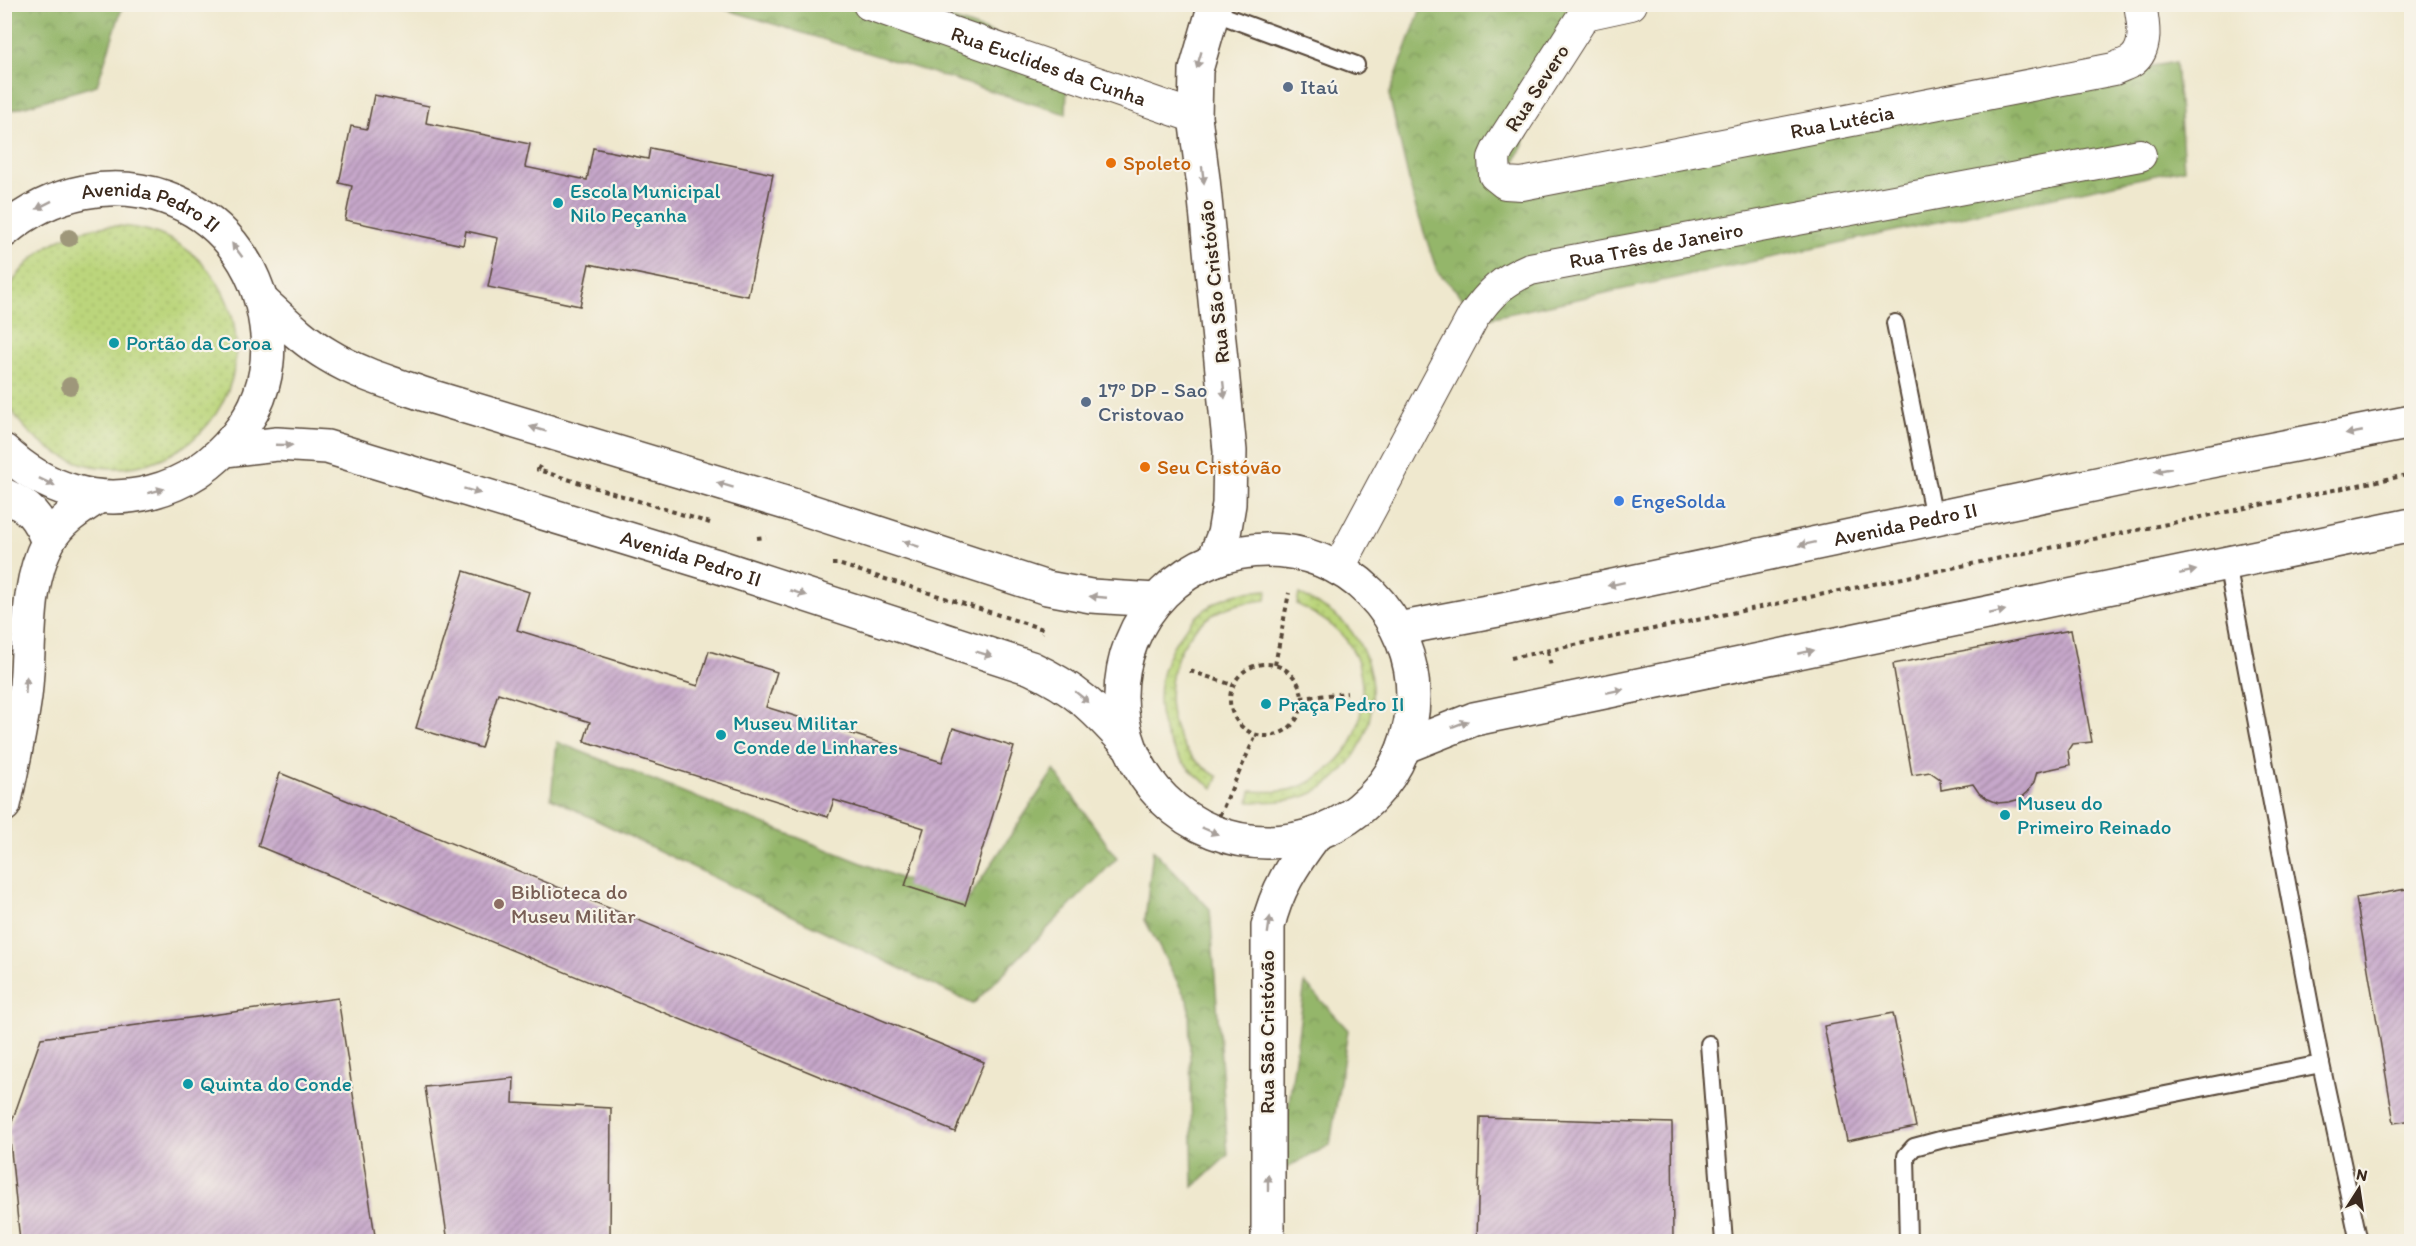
<svg xmlns="http://www.w3.org/2000/svg" width="2416" height="1246" font-family="Itim,sans-serif">
<defs>
<pattern id="grass-dots" width="8" height="8" patternUnits="userSpaceOnUse" patternTransform="scale(1.5)"><rect width="8" height="8" fill="#bbd57b"/><path d="M2 2h.1M6 6h.1" fill="none" stroke="#a2b76a" stroke-width="1.8" stroke-linecap="round"/></pattern>
<pattern id="forest-crowns" width="20" height="18" patternUnits="userSpaceOnUse" patternTransform="scale(1.5)"><rect width="20" height="18" fill="#94b66b"/><path d="M2 6a3 3 0 1 1 6 0M12 15a3 3 0 1 1 6 0" fill="none" stroke="#7a9457"/></pattern>
<pattern id="building-hatch" width="6" height="6" patternUnits="userSpaceOnUse" patternTransform="scale(1.5)"><rect width="6" height="6" fill="#c6a7ca"/><path d="M-1 1l2-2M0 6l6-6M5 7l2-2" fill="none" stroke="#a288a3"/></pattern>
</defs>
<rect width="100%" height="100%" fill="#f7f3e8"/>
<filter id="ink" filterUnits="userSpaceOnUse"><feTurbulence type="fractalNoise" baseFrequency=".0167" numOctaves="2"/><feDisplacementMap in="SourceGraphic" scale="12" xChannelSelector="R" yChannelSelector="G"/><feConvolveMatrix kernelMatrix="1 2 1 2 8 2 1 2 1" color-interpolation-filters="sRGB"/></filter>
<filter id="wash" filterUnits="userSpaceOnUse"><feTurbulence type="fractalNoise" baseFrequency=".008" numOctaves="4" result="noise"/><feDisplacementMap in="SourceGraphic" scale="24" xChannelSelector="R" yChannelSelector="G"/><feGaussianBlur stdDeviation="1.35" result="paint"/><feColorMatrix in="noise" values="0 0 0 0 0 0 0 0 0 0 0 0 0 0 0 0 0 1.4 0 .05"/><feComposite in="paint" operator="in"/></filter>
<g filter="url(#wash)">
<rect width="100%" height="100%" fill="#efe8ce"/>
<g fill="url(#grass-dots)" stroke="#7b804c" stroke-width="1.5">
<circle cx="115" cy="347" r="121"/>
<path d="M1267,590L1266,600C1247,602 1231,604 1214,614C1171,638 1158,702 1182,743C1191,759 1204,768 1218,777L1213,788C1197,777 1184,766 1174,750C1137,693 1173,614 1235,594C1245,591 1257,591 1267,590Z"/>
<path d="M1299,594C1318,604 1338,614 1351,631C1391,684 1372,763 1313,793C1293,802 1271,802 1249,802L1251,791C1271,792 1292,793 1310,782C1325,773 1341,760 1350,745C1367,713 1368,663 1342,635C1330,622 1313,613 1297,604Z"/>
</g>
<g fill="url(#forest-crowns)" stroke="#687044" stroke-width="1.5">
<polygon points="5,4 123,5 97,85 5,112"/>
<polygon points="1470,4 1585,5 1506,182 2176,62 2184,169 1484,319 1437,271 1414,202 1389,95 1420,11"/>
<polygon points="712,5 910,5 1068,59 1066,114"/>
<polygon points="557,742 965,904 1054,770 1117,858 973,1004 551,798"/>
<polygon points="1153,850 1210,909 1228,1155 1193,1187 1189,1004 1145,920"/>
<polygon points="1305,983 1348,1030 1330,1145 1280,1171"/>
</g>
<g id="blocks">
<g fill="url(#building-hatch)">
<polygon points="374,95 429,106 426,123 530,144 525,167 587,180 593,148 648,159 650,148 773,174 748,296 589,264 580,306 488,287 498,238 466,231 463,245 345,220 352,186 339,183 351,126 367,129"/>
<polygon points="464,571 529,592 517,630 698,686 709,651 777,672 766,707 942,762 953,728 1014,747 965,905 905,886 924,828 834,800 828,817 584,741 590,722 498,693 481,748 416,728"/>
<polygon points="2071,630 2092,742 2072,744 2068,750 2070,765 2037,772 2034,782 2028,792 2020,799 2009,802 1998,803 1988,799 1979,793 1973,784 1941,790 1940,779 1930,772 1912,775 1893,664"/>
<polygon points="280,773 984,1062 955,1132 258,846"/>
<polygon points="2412,888 2412,1120 2394,1123 2356,898"/>
<polygon points="338,998 376,1242 20,1242 9,1130 41,1038"/>
<polygon points="1893,1013 1916,1127 1847,1141 1824,1026"/>
<polygon points="514,1078 513,1103 611,1108 610,1242 448,1242 425,1087"/>
<polygon points="1480,1117 1672,1123 1673,1242 1477,1242"/>
</g>
</g>
</g>
<g filter="url(#ink)">
<use href="#blocks" fill-opacity="0" stroke="#564638" stroke-width="1.5"/>
<g fill="none" stroke-linecap="round" stroke-linejoin="round">
<g stroke="#564638" stroke-width="20">
<g id="lane">
<polyline points="1213,12 1356,65"/>
<polyline points="1895,323 1934,518"/>
<polyline points="1709,1044 1724,1242"/>
<polyline points="2321,1064 2359,1242"/>
<polyline points="1908,1242 1906,1156 1914,1147 1940,1140 2321,1064 2227,564"/>
</g>
</g>
<g stroke="#564638" stroke-width="34">
<g id="street">
<path id="s1" d="M869,4L1195,117"/>
<path id="s2" d="M1591,4L1498,149L1494,158L1495,175L1505,183L1522,184L2114,69C2120,66 2127,64 2132,61C2149,48 2143,22 2140,4"/>
<polyline points="1585,14 1631,4"/>
<path id="s3" d="M1338,569L1473,317C1490,293 1502,281 1530,269L2140,155"/>
</g>
</g>
<g stroke="#564638" stroke-width="36">
<g id="secondary">
<path id="s4" d="M4,231C103,147 249,194 266,326C272,366 262,404 236,436C213,465 186,483 151,492C97,506 44,489 4,451"/>
<path d="M263,302C284,321 304,341 328,355C357,373 391,383 423,394L789,504L1047,588L1091,596L1156,600"/>
<path id="s5" d="M225,450L277,444L327,447L717,566L1031,668C1078,690 1094,708 1129,746"/>
<path d="M4,495C30,507 38,516 48,542"/>
<circle cx="1267" cy="696" r="146"/>
<polyline points="1214,560 1224,534 1229,504 1230,451 1203,179 1195,117 1196,70 1215,4"/>
<path id="s6" d="M1398,629L1503,609L2145,474L2412,422"/>
<polyline points="1406,746 1474,719 2412,525"/>
<path d="M4,805C12,769 20,733 25,696C31,646 24,588 48,542C59,521 79,509 98,497"/>
<path d="M1268,1242V926C1276,891 1293,864 1315,835"/>
</g>
</g>
<g stroke="#564638" stroke-width="4" stroke-dasharray="4.5 4.5" stroke-linecap="butt">
<polyline points="540,466 538,470 710,523"/>
<polyline points="757,538 766,537"/>
<polyline points="832,564 838,564 1043,629 1042,633"/>
<polyline points="1548,651 1551,667"/>
<polyline points="1511,658 2412,474"/>
<circle cx="1266" cy="700" r="36"/>
<polyline points="1275,665 1289,593"/>
<polyline points="1190,671 1233,685"/>
<polyline points="1301,698 1347,693"/>
<polyline points="1212,832 1256,735"/>
</g>
<use href="#lane" stroke="#fff" stroke-width="16"/>
<use href="#street" stroke="#fff" stroke-width="32"/>
<use href="#secondary" stroke="#fff" stroke-width="33"/>
</g>
<g fill="#9e977a">
<circle cx="69" cy="238" r="9"/>
<circle cx="70" cy="386" r="9"/>
</g>
<defs><path id="oneway-solid" d="M-6-.8H1V-3.2L6.5 0L1 3.2V.8H-6Z" transform="scale(1.5)"/></defs>
<g fill="#a79f9a">
<use href="#oneway-solid" transform="translate(1199 60) rotate(106)"/>
<use href="#oneway-solid" transform="translate(1203 175) rotate(83)"/>
<use href="#oneway-solid" transform="translate(44 205) rotate(153)"/>
<use href="#oneway-solid" transform="translate(237 250) rotate(-127)"/>
<use href="#oneway-solid" transform="translate(1224 390) rotate(84)"/>
<use href="#oneway-solid" transform="translate(538 429) rotate(-163)"/>
<use href="#oneway-solid" transform="translate(2354 433) rotate(169)"/>
<use href="#oneway-solid" transform="translate(284 445) rotate(2)"/>
<use href="#oneway-solid" transform="translate(2163 470) rotate(169)"/>
<use href="#oneway-solid" transform="translate(47 482) rotate(25)"/>
<use href="#oneway-solid" transform="translate(725 485) rotate(-163)"/>
<use href="#oneway-solid" transform="translate(156 491) rotate(-15)"/>
<use href="#oneway-solid" transform="translate(472 491) rotate(17)"/>
<use href="#oneway-solid" transform="translate(911 544) rotate(-162)"/>
<use href="#oneway-solid" transform="translate(1807 544) rotate(168)"/>
<use href="#oneway-solid" transform="translate(2188 572) rotate(-12)"/>
<use href="#oneway-solid" transform="translate(1616 584) rotate(168)"/>
<use href="#oneway-solid" transform="translate(798 593) rotate(18)"/>
<use href="#oneway-solid" transform="translate(1098 597) rotate(-175)"/>
<use href="#oneway-solid" transform="translate(1997 612) rotate(-12)"/>
<use href="#oneway-solid" transform="translate(1806 652) rotate(-12)"/>
<use href="#oneway-solid" transform="translate(984 654) rotate(17)"/>
<use href="#oneway-solid" transform="translate(26 685) rotate(-86)"/>
<use href="#oneway-solid" transform="translate(1615 691) rotate(-12)"/>
<use href="#oneway-solid" transform="translate(1082 697) rotate(39)"/>
<use href="#oneway-solid" transform="translate(1460 724) rotate(-21)"/>
<use href="#oneway-solid" transform="translate(1210 831) rotate(23)"/>
<use href="#oneway-solid" transform="translate(1269 925) rotate(-82)"/>
<use href="#oneway-solid" transform="translate(1268 1183) rotate(-90)"/>
</g>
</g>
<g fill="#5c6f8a" stroke="#f7f3e8" stroke-width="2">
<circle cx="1288" cy="87" r="6"/>
<circle cx="1086" cy="402" r="6"/>
</g>
<g fill="#e8710a" stroke="#f7f3e8" stroke-width="2">
<circle cx="1111" cy="163" r="6"/>
<circle cx="1145" cy="467" r="6"/>
</g>
<g fill="#0f9aa8" stroke="#f7f3e8" stroke-width="2">
<circle cx="558" cy="203" r="6"/>
<circle cx="114" cy="343" r="6"/>
<circle cx="1266" cy="704" r="6"/>
<circle cx="721" cy="735" r="6"/>
<circle cx="2005" cy="815" r="6"/>
<circle cx="188" cy="1084" r="6"/>
</g>
<circle fill="#3f7fe0" stroke="#f7f3e8" stroke-width="2" cx="1619" cy="501" r="6"/>
<circle fill="#8d6e63" stroke="#f7f3e8" stroke-width="2" cx="499" cy="904" r="6"/>
<g text-anchor="middle" stroke-width="4.5" stroke-linejoin="round" paint-order="stroke">
<g font-size="21" fill="#3b2a1e" stroke="#f7f3e8">
<text dy="7" stroke="none"><textPath href="#s1" startOffset="190">Rua Euclides da Cunha</textPath></text>
<text transform="translate(1537 88) rotate(-57)" y="7">Rua Severo</text>
<text dy="7" stroke="none"><textPath href="#s2" startOffset="555">Rua Lutécia</textPath></text>
<text dy="7" stroke="none"><textPath href="#s4" startOffset="160">Avenida Pedro II</textPath></text>
<text dy="7" stroke="none"><textPath href="#s3" startOffset="490">Rua Três de Janeiro</textPath></text>
<text transform="translate(1214 282) rotate(-96)" y="7">Rua São Cristóvão</text>
<text dy="7" stroke="none"><textPath href="#s6" startOffset="518">Avenida Pedro II</textPath></text>
<text dy="7" stroke="none"><textPath href="#s5" startOffset="483">Avenida Pedro II</textPath></text>
<text transform="translate(1267 1032) rotate(-90)" y="7">Rua São Cristóvão</text>
</g>
<g font-size="21" fill="#4e5e75" stroke="#f7f3e8" text-anchor="start">
<text x="1300" y="94">Itaú</text>
<text x="1098" y="397">17º DP - Sao<tspan x="1098" dy="24">Cristovao</tspan></text>
</g>
<g font-size="21" fill="#c56008" stroke="#f7f3e8" text-anchor="start">
<text x="1123" y="170">Spoleto</text>
<text x="1157" y="474">Seu Cristóvão</text>
</g>
<g font-size="21" fill="#0d838f" stroke="#f7f3e8" text-anchor="start">
<text x="570" y="198">Escola Municipal<tspan x="570" dy="24">Nilo Peçanha</tspan></text>
<text x="126" y="350">Portão da Coroa</text>
<text x="1278" y="711">Praça Pedro II</text>
<text x="733" y="730">Museu Militar<tspan x="733" dy="24">Conde de Linhares</tspan></text>
<text x="2017" y="810">Museu do<tspan x="2017" dy="24">Primeiro Reinado</tspan></text>
<text x="200" y="1091">Quinta do Conde</text>
</g>
<g font-size="21" fill="#366cbe" stroke="#f7f3e8" text-anchor="start">
<text x="1631" y="508">EngeSolda</text>
</g>
<g font-size="21" fill="#785e54" stroke="#f7f3e8" text-anchor="start">
<text x="511" y="899">Biblioteca do<tspan x="511" dy="24">Museu Militar</tspan></text>
</g>
</g>
<rect width="2416" height="1246" fill="none" stroke="#f7f3e8" stroke-width="24"/>
<g transform="translate(2359 1189) rotate(12)" stroke="#f7f3e8" stroke-width="4.5" paint-order="stroke">
<path d="M0-4.5L10 22L0 15L-10 22Z" fill="#3b2a1e"/>
<text y="-9" font-size="16" font-weight="bold" text-anchor="middle" fill="#3b2a1e">N</text>
</g>
</svg>
